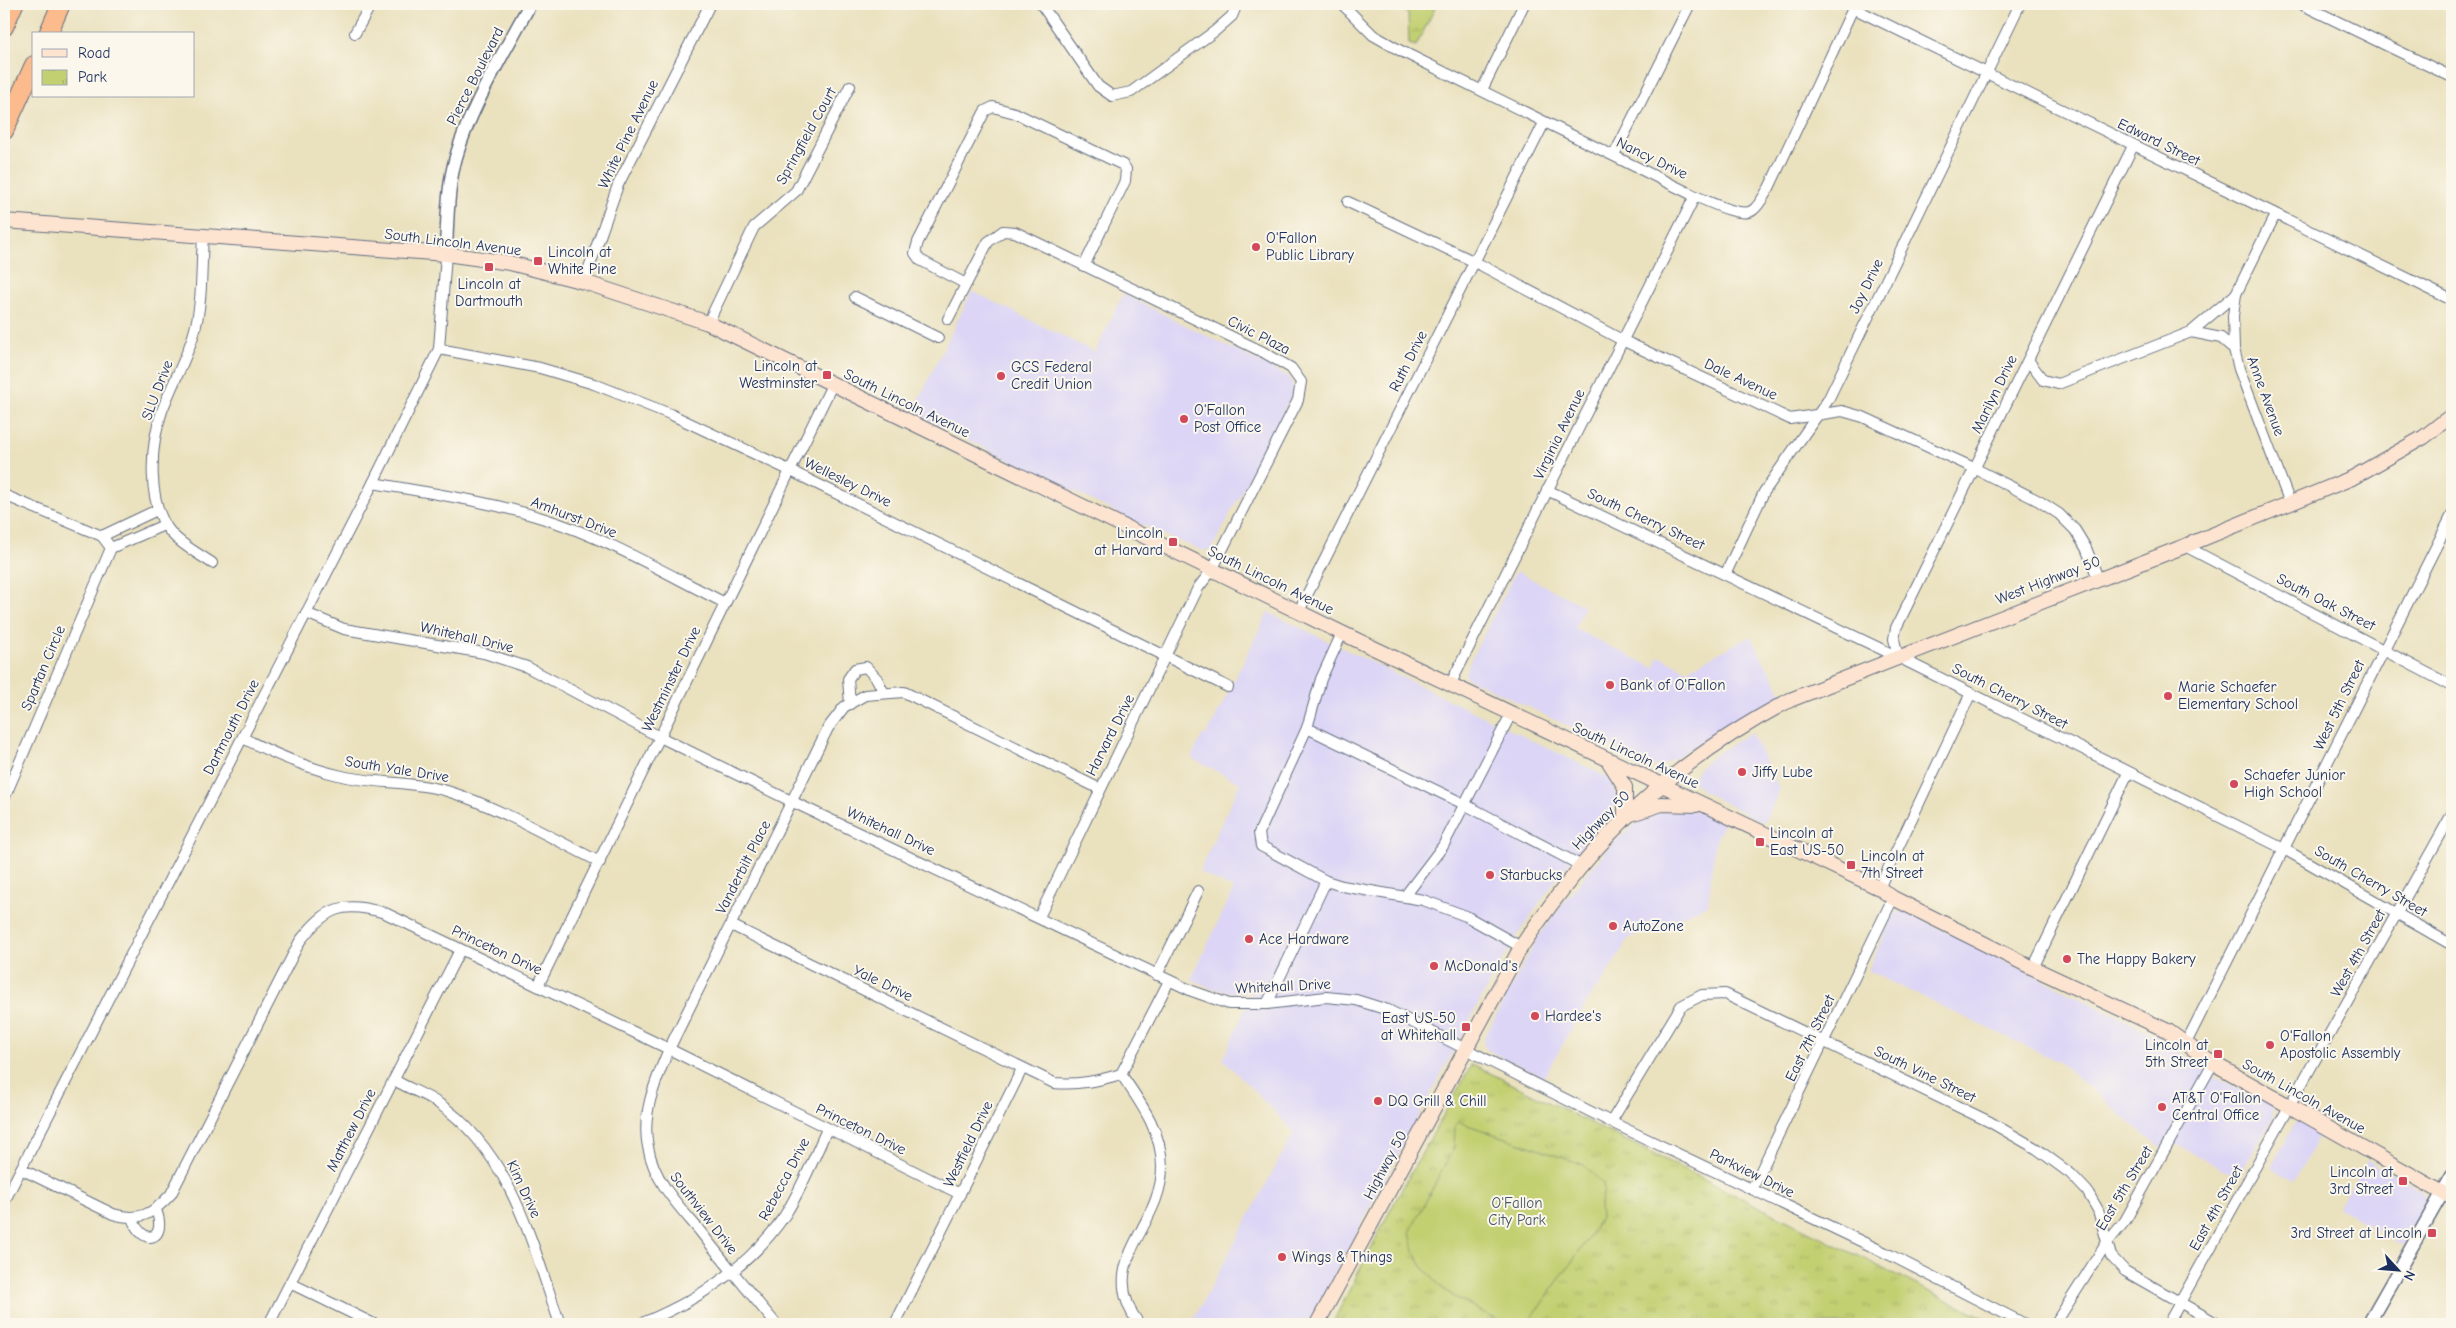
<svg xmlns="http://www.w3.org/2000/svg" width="2456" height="1328" font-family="'Comic Neue',sans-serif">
<defs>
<pattern id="park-tufts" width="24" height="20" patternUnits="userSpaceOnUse" patternTransform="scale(1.25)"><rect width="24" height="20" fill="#c3d072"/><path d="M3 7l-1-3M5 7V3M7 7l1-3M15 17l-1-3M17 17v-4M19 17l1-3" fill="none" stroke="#a7b365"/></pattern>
</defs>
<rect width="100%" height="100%" fill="#fbf7ec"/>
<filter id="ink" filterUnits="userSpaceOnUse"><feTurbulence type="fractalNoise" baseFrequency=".02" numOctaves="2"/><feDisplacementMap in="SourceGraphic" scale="10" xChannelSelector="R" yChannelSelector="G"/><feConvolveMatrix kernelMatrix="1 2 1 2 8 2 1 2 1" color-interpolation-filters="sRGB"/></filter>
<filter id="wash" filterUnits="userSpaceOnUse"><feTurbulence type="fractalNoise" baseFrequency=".0096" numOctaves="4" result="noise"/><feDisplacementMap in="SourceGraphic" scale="20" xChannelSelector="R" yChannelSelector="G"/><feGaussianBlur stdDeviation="1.12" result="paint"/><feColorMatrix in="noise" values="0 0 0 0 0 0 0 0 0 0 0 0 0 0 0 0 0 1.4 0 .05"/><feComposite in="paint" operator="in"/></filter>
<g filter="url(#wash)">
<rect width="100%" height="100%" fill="#eae1be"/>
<g fill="#dcd5f6">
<polygon points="972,291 1095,352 1123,294 1289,377 1293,384 1291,396 1212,549 1204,551 1159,533 919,416 914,409"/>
<polygon points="1516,571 1584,606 1575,629 1654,668 1659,656 1687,670 1750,636 1784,697 1732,723 1660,767 1649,765 1466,677 1465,673 1469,663"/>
<polygon points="1268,612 1587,767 1608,778 1612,782 1617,795 1617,801 1610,811 1556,879 1519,933 1490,982 1308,1324 1191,1324 1294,1132 1223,1059 1252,993 1228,992 1213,989 1191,979 1234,889 1199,872 1240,783 1191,758 1203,734 1207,735"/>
<polygon points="1751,732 1780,790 1764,823 1704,792 1694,783 1694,776 1699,768 1712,757"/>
<polygon points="1687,810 1698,811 1724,824 1715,843 1708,905 1629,938 1598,989 1595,989 1544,1077 1487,1050 1483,1044 1484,1038 1538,937 1578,884 1615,841 1646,816 1661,811"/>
<polygon points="1899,911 1904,911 2157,1036 2212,1075 2273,1107 2274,1117 2238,1177 2166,1139 2161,1148 2059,1062 1868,971 1892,917"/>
<polygon points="2299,1122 2320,1134 2294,1181 2271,1166 2295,1123"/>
<polygon points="2368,1160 2423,1191 2426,1197 2427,1202 2402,1245 2337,1207"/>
</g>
<g fill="url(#park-tufts)" stroke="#6f8068">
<polygon points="1394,4 1437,4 1416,46 1409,44 1408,14"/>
<polygon points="1472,1064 1995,1324 1332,1324 1392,1207"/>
</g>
<polygon fill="#c3d072" stroke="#6f8068" points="1459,1122 1584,1165 1603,1184 1604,1191 1600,1206 1601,1216 1588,1239 1527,1324 1505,1324 1453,1296 1441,1287 1421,1265 1414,1251 1410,1232 1454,1147 1455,1126"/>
</g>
<g filter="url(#ink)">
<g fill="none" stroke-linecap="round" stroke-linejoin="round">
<g stroke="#636d80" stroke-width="12">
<g id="minor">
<polyline points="1041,4 1098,86 1112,96 1131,92 1215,31 1232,16 1237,4"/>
<path d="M1342,4L1373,35L1401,51L1695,196C1708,201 1742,219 1753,210C1760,205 1764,195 1769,188L1855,4"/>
<polyline points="2301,4 2452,77"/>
<polyline points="1853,8 2452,300"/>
<polyline points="355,33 371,4"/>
<polyline points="1482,90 1524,4"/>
<polyline points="1614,155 1690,4"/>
<polyline points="1348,202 1475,262 1622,340 1790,419 1842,411 1863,417 1974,468 2039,501 2059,514 2075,530 2086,548 2098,578"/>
<polyline points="2275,215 2236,294 2233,316 2234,349 2239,369 2290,503"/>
<path d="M203,235C201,267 203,302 194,333C186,360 172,384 162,411C150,446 146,505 172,534C183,546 199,554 212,563"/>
<polyline points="584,282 618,185 710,4"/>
<polyline points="966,284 920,260 915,253 918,242 985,111 993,107 1015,113 1123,165 1126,169 1125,181 1084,266"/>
<polyline points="855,297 938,338"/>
<polyline points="948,319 988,242 1003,231 1015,232 1263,352 1291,368 1301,382 1298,400 1212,570 1198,588 1039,917"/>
<polyline points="708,323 754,227 796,191 850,86"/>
<polyline points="2191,332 2221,338 2234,349"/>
<polyline points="439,349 540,368 594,384 670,414 789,470 1228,687"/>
<polyline points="2028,360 2043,380 2058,384 2191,332 2236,294"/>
<path d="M373,483C430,493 489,501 545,519C604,537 669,575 725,603"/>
<polyline points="1547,490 1898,657 2284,849 2452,945"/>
<polyline points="4,495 102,536 111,548"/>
<polyline points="102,536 157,510"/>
<polyline points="2185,546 2452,686"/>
<polyline points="1726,573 1764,492 1828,400 2020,4"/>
<polyline points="1299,611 1544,123"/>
<polyline points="306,613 344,629 484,653 527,667 660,737 793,802 1192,991 1229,1004 1267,1004 1326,997 1356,1000 1388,1010 1611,1122 1890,1255 2025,1324"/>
<polyline points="1342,633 1321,679 1307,728 1259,833 1261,846 1326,881 1342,886 1423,900 1466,916 1521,947"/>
<polyline points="1898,657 1894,639 1896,628 2133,146"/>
<polyline points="1450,685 1695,196"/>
<polyline points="850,704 848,679 855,669 866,667 877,679 884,693"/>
<polyline points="1307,728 1464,804 1580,865"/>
<path d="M243,738C274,754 306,768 342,776C376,784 413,781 447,791C499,807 551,838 600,862"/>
<polyline points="4,799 111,548 164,525"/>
<polyline points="1879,888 1971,693"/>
<polyline points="1405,896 1443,846 1511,714"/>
<path d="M731,925L1054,1083C1078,1085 1098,1081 1121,1074"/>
<polyline points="2033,968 2128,773"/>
<polyline points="1157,975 1198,891"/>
<polyline points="538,986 832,385"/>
<polyline points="1267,1004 1326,881"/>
<polyline points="2186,1043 2452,515"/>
<path d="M1121,1074C1140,1102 1162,1131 1162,1167C1162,1228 1094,1262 1139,1324"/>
<polyline points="1121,1074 1169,981"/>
<path d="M394,1080C408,1088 424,1094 438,1103C512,1153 532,1245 560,1324"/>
<polyline points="1611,1122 1681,1006 1702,995 1725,994 1990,1122 2037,1149 2071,1174 2087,1191 2098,1210 2111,1256 2125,1271 2218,1324"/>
<path d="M21,1169L113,1214C140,1222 153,1214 171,1194L300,941C327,906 343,901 385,913L669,1049L960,1194"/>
<polyline points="1752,1189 1893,898"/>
<polyline points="4,1202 373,483 439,349 446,254"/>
<path d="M132,1218C143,1248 168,1240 156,1210"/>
<polyline points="290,1283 374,1324"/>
<polyline points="269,1324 460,950"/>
<path d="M640,1324C697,1301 750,1267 785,1215C802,1188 814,1158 827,1129"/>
<path d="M776,1324C750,1293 724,1262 699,1230C678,1205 654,1181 648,1147C641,1113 656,1080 669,1049L828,728L844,707L865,695L904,692L1100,789"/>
<polyline points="895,1324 1022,1069"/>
<polyline points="2055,1324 2106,1244 2125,1221 2213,1063"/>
<polyline points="2168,1324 2452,814"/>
</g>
</g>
<g stroke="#636d80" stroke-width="15">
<g id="tertiary">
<path d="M446,254C447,227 447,200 452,174C462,120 504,53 530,4"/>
<polyline points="2368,1324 2452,1176"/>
</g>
</g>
<g stroke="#636d80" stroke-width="16">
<g id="secondary">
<polyline points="4,221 446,254 510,263 584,282 708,323 1342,633 1879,888 1893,898 2033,968 2168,1031 2213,1063 2452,1198"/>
<polyline points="1609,762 1625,787 1625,816"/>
<polyline points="1631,814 1662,804 1696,805"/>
<path d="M1317,1324L1521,947C1597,834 1670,764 1790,700L2185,546L2352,478L2424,437L2452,415"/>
</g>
</g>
<g stroke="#636d80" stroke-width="20">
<g id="motorway">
<polyline points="4,27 14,4"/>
<polyline points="48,34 61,4"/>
<polyline points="4,131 34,65"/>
</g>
</g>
<use href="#minor" stroke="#fff" stroke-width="10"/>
<use href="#tertiary" stroke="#fff" stroke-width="12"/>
<use href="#secondary" stroke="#fde4d1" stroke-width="14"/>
<use href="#motorway" stroke="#fbbb8c" stroke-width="18"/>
</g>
</g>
<g fill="#d1495b" stroke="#fbf7ec" stroke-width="2">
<circle cx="1256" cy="247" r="5"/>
<rect x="533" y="256" width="10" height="10" rx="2.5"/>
<rect x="484" y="262" width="10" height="10" rx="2.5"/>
<rect x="822" y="370" width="10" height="10" rx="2.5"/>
<circle cx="1001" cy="376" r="5"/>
<circle cx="1184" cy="419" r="5"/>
<rect x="1168" y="537" width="10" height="10" rx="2.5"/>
<circle cx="1610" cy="685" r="5"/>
<circle cx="2168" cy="696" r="5"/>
<circle cx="1742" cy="772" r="5"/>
<circle cx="2234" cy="784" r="5"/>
<rect x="1755" y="837" width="10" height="10" rx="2.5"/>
<rect x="1846" y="860" width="10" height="10" rx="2.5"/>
<circle cx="1490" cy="875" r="5"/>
<circle cx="1613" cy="926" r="5"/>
<circle cx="1249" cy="939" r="5"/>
<circle cx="2067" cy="959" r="5"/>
<circle cx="1434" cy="966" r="5"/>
<circle cx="1535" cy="1016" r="5"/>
<rect x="1461" y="1022" width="10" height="10" rx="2.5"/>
<circle cx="2270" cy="1045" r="5"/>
<rect x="2213" y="1049" width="10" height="10" rx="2.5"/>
<circle cx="1378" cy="1101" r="5"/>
<circle cx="2162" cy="1107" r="5"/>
<rect x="2398" y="1176" width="10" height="10" rx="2.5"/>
<rect x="2427" y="1228" width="10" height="10" rx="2.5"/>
<circle cx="1282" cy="1257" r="5"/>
</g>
<g text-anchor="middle" stroke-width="4" stroke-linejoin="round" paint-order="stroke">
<g font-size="15" fill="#1b2f5e" stroke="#fbf7ec">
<text transform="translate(475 76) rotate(-63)" y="5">Pierce Boulevard</text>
<text transform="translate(628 134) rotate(-64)" y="5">White Pine Avenue</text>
<text transform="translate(806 136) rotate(-61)" y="5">Springfield Court</text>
<text transform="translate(2159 142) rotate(26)" y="5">Edward Street</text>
<text transform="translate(1652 158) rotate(26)" y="5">Nancy Drive</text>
<text transform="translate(453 242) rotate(7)" y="5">South Lincoln Avenue</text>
<text transform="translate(1866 286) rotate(-64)" y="5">Joy Drive</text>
<text transform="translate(1259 335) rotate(27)" y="5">Civic Plaza</text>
<text transform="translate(1408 361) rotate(-63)" y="5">Ruth Drive</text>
<text transform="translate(1741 379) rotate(25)" y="5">Dale Avenue</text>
<text transform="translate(157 390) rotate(-69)" y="5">SLU Drive</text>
<text transform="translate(1994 394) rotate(-64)" y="5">Marilyn Drive</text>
<text transform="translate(2266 396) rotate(70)" y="5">Anne Avenue</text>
<text transform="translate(907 403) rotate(26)" y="5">South Lincoln Avenue</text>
<text transform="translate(1559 434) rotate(-64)" y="5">Virginia Avenue</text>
<text transform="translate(848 482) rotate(26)" y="5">Wellesley Drive</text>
<text transform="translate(574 517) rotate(21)" y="5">Amhurst Drive</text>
<text transform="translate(1646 519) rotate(25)" y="5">South Cherry Street</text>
<text transform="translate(1271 580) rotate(26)" y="5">South Lincoln Avenue</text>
<text transform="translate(2048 580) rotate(-21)" y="5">West Highway 50</text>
<text transform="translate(2326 602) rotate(27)" y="5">South Oak Street</text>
<text transform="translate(467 637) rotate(13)" y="5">Whitehall Drive</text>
<text transform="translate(43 668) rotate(-67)" y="5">Spartan Circle</text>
<text transform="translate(671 679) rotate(-64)" y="5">Westminster Drive</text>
<text transform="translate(2010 696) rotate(27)" y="5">South Cherry Street</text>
<text transform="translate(2339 705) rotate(-64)" y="5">West 5th Street</text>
<text transform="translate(231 727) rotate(-63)" y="5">Dartmouth Drive</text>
<text transform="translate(1110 735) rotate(-63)" y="5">Harvard Drive</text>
<text transform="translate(1636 755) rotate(25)" y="5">South Lincoln Avenue</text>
<text transform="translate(397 769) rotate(9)" y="5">South Yale Drive</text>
<text transform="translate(1601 820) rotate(-46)" y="5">Highway 50</text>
<text transform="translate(891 831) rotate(25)" y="5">Whitehall Drive</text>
<text transform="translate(743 867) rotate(-63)" y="5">Vanderbilt Place</text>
<text transform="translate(2371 881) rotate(30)" y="5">South Cherry Street</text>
<text transform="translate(497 950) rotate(25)" y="5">Princeton Drive</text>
<text transform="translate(2358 953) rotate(-61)" y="5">West 4th Street</text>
<text transform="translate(883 983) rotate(26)" y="5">Yale Drive</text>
<text transform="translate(1283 986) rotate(-3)" y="5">Whitehall Drive</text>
<text transform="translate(1810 1038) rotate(-64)" y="5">East 7th Street</text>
<text transform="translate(1925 1074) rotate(26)" y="5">South Vine Street</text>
<text transform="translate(2304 1096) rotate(29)" y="5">South Lincoln Avenue</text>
<text transform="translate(861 1129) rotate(26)" y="5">Princeton Drive</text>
<text transform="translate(351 1130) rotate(-63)" y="5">Matthew Drive</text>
<text transform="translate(968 1144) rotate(-64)" y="5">Westfield Drive</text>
<text transform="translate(1385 1165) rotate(-62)" y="5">Highway 50</text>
<text transform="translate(1752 1173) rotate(26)" y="5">Parkview Drive</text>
<text transform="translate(784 1179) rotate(-62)" y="5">Rebecca Drive</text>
<text transform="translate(2124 1188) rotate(-59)" y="5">East 5th Street</text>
<text transform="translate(524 1189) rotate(65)" y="5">Kim Drive</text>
<text transform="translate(2216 1208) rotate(-61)" y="5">East 4th Street</text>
<text transform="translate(704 1213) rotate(52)" y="5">Southview Drive</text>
</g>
<g font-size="15" fill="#1b2f5e" stroke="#fbf7ec" text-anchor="start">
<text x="1266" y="243">O'Fallon<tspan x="1266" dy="17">Public Library</tspan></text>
<text x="548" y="257">Lincoln at<tspan x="548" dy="17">White Pine</tspan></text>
<text x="489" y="289" text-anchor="middle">Lincoln at<tspan x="489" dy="17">Dartmouth</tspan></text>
<text x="817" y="371" text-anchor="end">Lincoln at<tspan x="817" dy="17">Westminster</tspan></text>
<text x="1011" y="372">GCS Federal<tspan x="1011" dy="17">Credit Union</tspan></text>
<text x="1194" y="415">O'Fallon<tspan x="1194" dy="17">Post Office</tspan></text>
<text x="1163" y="538" text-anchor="end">Lincoln<tspan x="1163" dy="17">at Harvard</tspan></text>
<text x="1620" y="690">Bank of O'Fallon</text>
<text x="2178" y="692">Marie Schaefer<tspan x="2178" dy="17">Elementary School</tspan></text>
<text x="1752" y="777">Jiffy Lube</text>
<text x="2244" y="780">Schaefer Junior<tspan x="2244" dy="17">High School</tspan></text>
<text x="1770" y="838">Lincoln at<tspan x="1770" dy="17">East US-50</tspan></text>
<text x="1861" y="861">Lincoln at<tspan x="1861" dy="17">7th Street</tspan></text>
<text x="1500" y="880">Starbucks</text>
<text x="1623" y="931">AutoZone</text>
<text x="1259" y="944">Ace Hardware</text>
<text x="2077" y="964">The Happy Bakery</text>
<text x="1444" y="971">McDonald's</text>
<text x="1545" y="1021">Hardee's</text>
<text x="1456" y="1023" text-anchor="end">East US-50<tspan x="1456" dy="17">at Whitehall</tspan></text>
<text x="2280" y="1041">O'Fallon<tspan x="2280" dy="17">Apostolic Assembly</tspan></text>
<text x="2208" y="1050" text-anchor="end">Lincoln at<tspan x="2208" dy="17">5th Street</tspan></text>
<text x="2172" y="1103">AT&amp;T O'Fallon<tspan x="2172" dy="17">Central Office</tspan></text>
<text x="1388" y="1106">DQ Grill &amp; Chill</text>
<text x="2393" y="1177" text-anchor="end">Lincoln at<tspan x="2393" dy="17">3rd Street</tspan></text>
<text x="2422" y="1238" text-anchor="end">3rd Street at Lincoln</text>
<text x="1292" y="1262">Wings &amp; Things</text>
</g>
<g font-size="15" fill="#455763" stroke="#fbf7ec">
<text x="1517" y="1208">O'Fallon<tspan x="1517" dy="17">City Park</tspan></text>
</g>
</g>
<rect width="2456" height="1328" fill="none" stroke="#fbf7ec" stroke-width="20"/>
<rect x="32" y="32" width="162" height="65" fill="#fbf7ec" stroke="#a1a7b3"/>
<rect x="42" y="49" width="25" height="8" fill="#fde4d1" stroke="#a1a7b3"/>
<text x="78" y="58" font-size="15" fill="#1b2f5e">Road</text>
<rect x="42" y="70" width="25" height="15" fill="url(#park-tufts)" stroke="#a1a7b3"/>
<text x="78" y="82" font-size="15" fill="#1b2f5e">Park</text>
<g transform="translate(2398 1270) rotate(116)" stroke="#fbf7ec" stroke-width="4" paint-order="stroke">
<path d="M0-4L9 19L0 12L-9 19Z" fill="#1b2f5e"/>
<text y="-8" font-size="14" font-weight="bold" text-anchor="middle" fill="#1b2f5e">N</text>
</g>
</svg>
